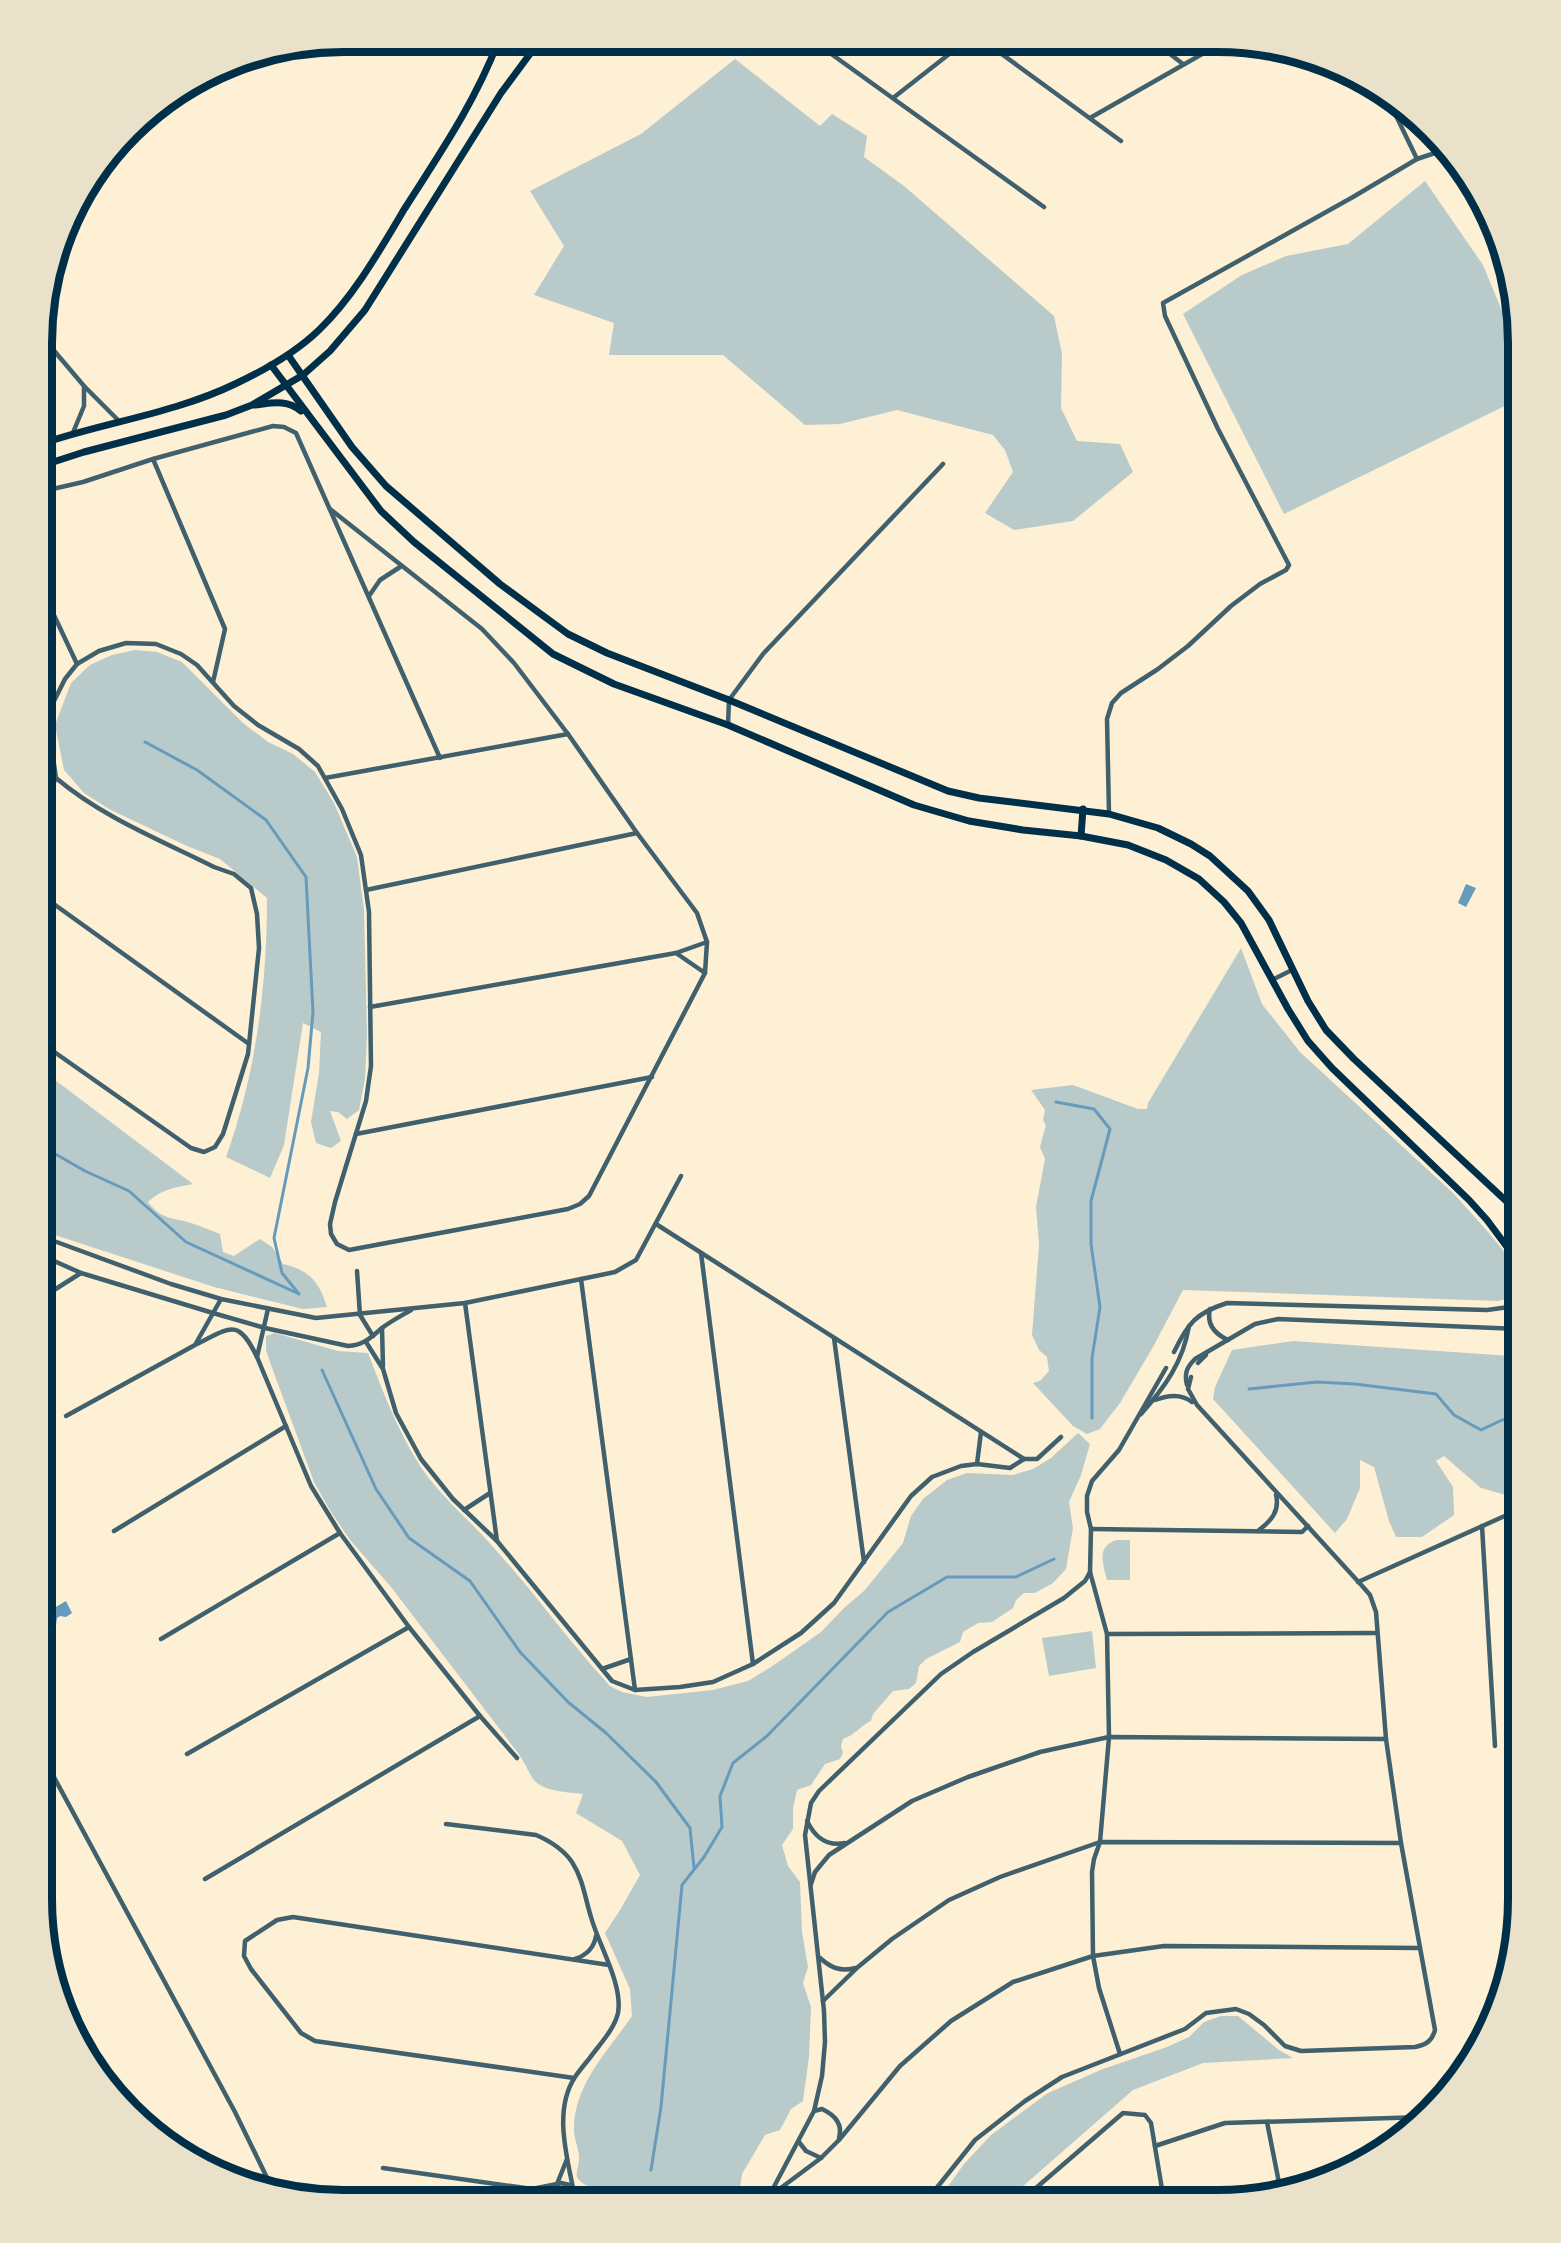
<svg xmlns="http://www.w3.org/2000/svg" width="1561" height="2243" font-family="Mulish,sans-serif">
<rect width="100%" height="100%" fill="#fdf0d5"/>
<g fill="#b9caca">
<polygon points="735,59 820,126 832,114 867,136 864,157 904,186 1054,316 1062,354 1061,408 1077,441 1120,444 1133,472 1073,521 1014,530 985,513 1013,472 1005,450 993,435 897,410 840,424 805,425 723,355 609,355 614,323 534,295 564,246 530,191 641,134"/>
<polygon points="1425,181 1483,265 1519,352 1519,399 1284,514 1183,314 1242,275 1286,256 1348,244"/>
<path d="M135,650L157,652L182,662L243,723L268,742L293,754L315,772L334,803L357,857L364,910L367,1033L365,1079L359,1110L347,1119L338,1112L330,1111L341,1141L331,1148L316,1143L311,1122L319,1073L321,1032L303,1023L284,1145L270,1178L226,1157C256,1073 267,987 267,898L220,859L187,846L109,809L84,793L64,770L55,725L71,683L90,665L112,655Z"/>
<polygon points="1241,948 1262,1004 1300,1052 1453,1193 1489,1233 1514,1264 1519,1273 1519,1287 1507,1299 1498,1301 1183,1290 1153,1347 1120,1403 1100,1429 1087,1434 1073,1426 1033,1383 1040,1381 1049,1371 1047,1357 1039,1350 1032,1335 1039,1244 1036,1207 1045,1159 1040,1147 1046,1125 1043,1120 1045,1110 1031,1090 1073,1085 1138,1109 1147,1109 1148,1103"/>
<path d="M43,1071L193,1184C176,1187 160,1190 148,1202C162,1220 171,1217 191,1223C201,1226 210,1230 220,1234L223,1252L234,1256L260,1239L272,1247L283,1264C309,1270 319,1281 327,1307L303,1309L214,1287L55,1235L43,1230Z"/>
<path d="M275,1333L338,1351L368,1353C382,1389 396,1427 417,1461C437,1494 468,1518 493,1547C528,1585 559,1628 593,1667L610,1686L622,1692L647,1697L713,1690L748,1681L771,1667L821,1632L844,1608L865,1590L903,1543L911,1516L923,1499L947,1480L967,1473L1013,1475L1033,1469L1051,1458L1078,1433L1090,1444L1081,1475L1069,1502L1073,1528L1066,1569L1053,1583L1035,1593H1024L1016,1600L1013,1608L992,1622L978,1623L963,1632L960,1642L926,1659L919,1666L916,1683L909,1689L893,1691L873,1714L871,1721C860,1726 855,1735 843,1739L841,1746L843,1753L840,1759L825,1764L811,1785L797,1790L793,1808V1829L782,1845L788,1866L800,1882L802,1932L808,1967L803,1983L811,2007L809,2057L803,2101L791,2109L780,2130L765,2135L742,2174L739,2194L730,2200L676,2199L591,2188C570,2177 578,2176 579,2159C580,2151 573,2137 574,2127C575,2083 609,2050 632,2016L630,1989L605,1933L620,1910L640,1875L622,1841L576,1813L583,1794C568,1792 543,1792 533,1779C529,1773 524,1761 518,1753L391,1587L350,1540L331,1512L314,1482L271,1365L266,1350V1336Z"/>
<polygon points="1293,1341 1511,1356 1519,1360 1519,1496 1513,1497 1481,1488 1444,1456 1436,1461 1453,1487 1454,1515 1422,1537 1396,1537 1389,1521 1374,1467 1360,1460 1360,1488 1347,1519 1335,1533 1213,1399 1215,1387 1232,1350"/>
<path d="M1117,1540H1130V1580H1107C1103,1563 1096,1546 1117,1540Z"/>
<polygon points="1092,1631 1096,1668 1049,1676 1042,1638"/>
<polygon points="1221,2016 1238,2016 1279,2050 1293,2058 1203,2063 1133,2090 1007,2200 940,2200 946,2189 964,2164 991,2135 1048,2093 1103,2069 1167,2047 1189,2037 1204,2022"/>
</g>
<g fill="#669bbc">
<polygon points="1466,884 1476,888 1466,907 1458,903"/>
<polygon points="66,1601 72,1613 66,1617 60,1616 57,1618 56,1625 44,1632 42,1615"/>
</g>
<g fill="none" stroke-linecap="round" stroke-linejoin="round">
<g stroke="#669bbc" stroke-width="3">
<polyline points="145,742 197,770 266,820 306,877 313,1012 308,1068 274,1238 282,1273 299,1294"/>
<polyline points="1056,1102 1094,1109 1110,1129 1091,1201 1091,1244 1100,1307 1092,1358 1092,1418"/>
<polyline points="43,1147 85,1171 129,1191 186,1242 297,1293"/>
<polyline points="322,1370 376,1489 409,1538 470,1581 520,1652 568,1702 606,1733 656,1782 690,1828 694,1868"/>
<polyline points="1249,1389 1317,1382 1355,1384 1436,1394 1454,1415 1481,1430 1502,1420 1519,1417"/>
<polyline points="651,2170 661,2107 682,1885 704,1857 722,1827 720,1796 733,1763 767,1736 888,1612 947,1577 1016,1577 1054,1559"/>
</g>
<g stroke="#3f606c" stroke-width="4.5">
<polyline points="816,43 1044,207"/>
<polyline points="988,44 1121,141"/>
<polyline points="1157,44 1183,64"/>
<polyline points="1386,95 1417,159"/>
<polyline points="893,98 962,44"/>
<polyline points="1090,118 1218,45"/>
<polyline points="45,340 84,386 119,421"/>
<polyline points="72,435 84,406 84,386"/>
<polyline points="153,459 225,629 213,682"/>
<polyline points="44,491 83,482 153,459 273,426 284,427 296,433 440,758"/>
<polyline points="44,594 77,664"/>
<polyline points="369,596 380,580 400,567"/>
<polyline points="728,725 729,700 763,654 943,464"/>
<polyline points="325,778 568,734"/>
<polyline points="44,802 56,778 44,768"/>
<polyline points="1109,814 1107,719 1112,703 1121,693 1158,669 1188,646 1231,606 1260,584 1286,570 1289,565 1218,429 1165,316 1163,303 1353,197 1417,159 1447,149"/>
<polyline points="366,890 637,833"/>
<polyline points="44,897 249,1044"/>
<polyline points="676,953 705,973"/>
<polyline points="1272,980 1292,970"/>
<polyline points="370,1007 676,953 707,942"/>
<path d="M43,1044L191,1148L204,1152L215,1147L223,1134L248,1054L259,948L257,914L251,888L234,874L214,867C160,840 102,817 56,778L49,729L53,703L65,679L77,664L99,651L126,643L156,644L181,654L197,665L234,706L258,725L299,749L318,766L342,809L361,855L369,912L371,1066L366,1101L335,1202L330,1224L331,1234L337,1244L349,1250L568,1209L580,1204L589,1196L705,973L707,942L697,913L637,833L568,734L514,663L482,629L330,509"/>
<polyline points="356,1134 652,1077"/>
<polyline points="656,1224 1024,1459"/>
<polyline points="43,1237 171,1284 221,1299 316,1318 465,1303 615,1272 636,1260 681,1176"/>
<polyline points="701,1253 753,1664"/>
<path d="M43,1256L81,1273L213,1313L265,1328L348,1346C364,1345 370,1338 382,1328C391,1321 401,1316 411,1310"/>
<polyline points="357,1271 360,1315 373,1336"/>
<polyline points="581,1279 635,1690"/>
<polyline points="43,1297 81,1273"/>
<polyline points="465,1303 497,1541"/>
<polyline points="268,1309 257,1357 311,1486 340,1533 409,1627 480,1716 517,1758"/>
<path d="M1210,1309C1206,1325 1215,1334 1228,1340"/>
<polyline points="382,1328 383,1366"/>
<polyline points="834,1338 864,1562"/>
<polyline points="366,1342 383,1369 396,1413 421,1459 453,1499 497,1541 612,1681 635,1690 680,1687 713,1682 753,1664 801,1633 834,1603 911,1496 932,1477 961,1466 977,1464 1010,1468 1024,1459 1037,1459 1061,1437"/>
<path d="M197,1344C231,1327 238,1318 257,1357"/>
<path d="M1174,1352C1188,1323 1196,1313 1227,1303L1487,1310L1509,1307L1519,1302"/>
<polyline points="1198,1363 1206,1355"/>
<path d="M1187,1385C1184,1373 1187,1367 1195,1359L1255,1324L1278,1319L1519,1329"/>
<path d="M1155,1400C1168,1395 1181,1393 1192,1402"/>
<path d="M1141,1414C1165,1387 1183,1362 1189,1326"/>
<polyline points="66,1416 195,1345 221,1299"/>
<polyline points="977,1464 981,1432"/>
<polyline points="464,1510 490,1493"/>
<polyline points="1482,1526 1495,1746"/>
<polyline points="1091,1529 1302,1532 1308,1526"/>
<path d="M1259,1530C1271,1521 1280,1511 1276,1495"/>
<polyline points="114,1531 286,1426"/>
<polyline points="1358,1582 1518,1510"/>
<polyline points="1107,1634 1377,1633"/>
<polyline points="161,1639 340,1533"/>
<polyline points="602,1669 631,1659"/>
<polyline points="187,1754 409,1627"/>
<polyline points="42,1755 235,2112 273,2190"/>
<path d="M807,1821C815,1837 826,1847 845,1843"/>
<path d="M446,1824L536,1835C550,1841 563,1849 572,1862C583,1879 585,1898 591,1917C599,1946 623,1984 618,2013C614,2030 599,2045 589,2059C584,2065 579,2071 575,2077C554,2109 566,2153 573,2188L596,2199"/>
<polyline points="205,1879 480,1716"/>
<polyline points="811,1884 815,1872 829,1855 912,1801 968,1777 1040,1752 1109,1737 1386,1739"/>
<path d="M820,1958C831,1968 841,1972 856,1968"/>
<path d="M575,1959C587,1955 594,1948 596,1936"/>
<polyline points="823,2001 858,1967 892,1939 949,1900 1000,1877 1100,1842 1401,1843"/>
<polyline points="1120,2054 1099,1988 1093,1956 1092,1872 1094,1859 1100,1842 1109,1737 1107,1634 1090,1572 1091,1529 1087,1512 1087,1496 1092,1481 1119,1450 1166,1368"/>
<polyline points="574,2078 315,2041 301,2033 251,1969 244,1956 245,1941 277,1920 293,1917 609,1965"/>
<path d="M814,2111L822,2109C835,2115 843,2124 839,2138"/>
<polyline points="1267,2122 1281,2193"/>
<polyline points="799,2142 806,2151 821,2158"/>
<polyline points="1155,2146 1225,2123 1424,2117"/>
<polyline points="383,2168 532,2189 557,2184 567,2159"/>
<polyline points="532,2189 549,2199"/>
<polyline points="770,2196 821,2158 839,2140 900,2066 951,2021 1013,1982 1093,1956 1164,1946 1420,1948"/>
<polyline points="768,2198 814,2111 822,2076 825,2042 824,2011 805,1835 811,1803 819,1791 941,1674 973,1652 1064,1598 1085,1581 1090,1572"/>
<polyline points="552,2199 553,2187 561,2183 570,2185 573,2188 574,2199"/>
<path d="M927,2200L975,2140L1025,2101L1062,2077L1185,2029L1206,2013L1236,2009L1249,2014L1264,2025L1285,2046L1301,2051L1415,2047C1426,2045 1432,2041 1435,2030L1401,1843L1386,1739L1376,1612L1370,1595L1364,1588L1197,1405L1188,1389L1191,1377"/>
<polyline points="1022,2200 1123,2113 1145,2115 1151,2123 1164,2201"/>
</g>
<g stroke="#003049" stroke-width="7">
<polyline points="288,355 352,447 386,486 500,584 568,634 607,653 729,700 948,791 979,798 1109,814 1158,828 1191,844 1210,856 1248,891 1269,920 1308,1001 1326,1030 1354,1059 1519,1213"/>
<polyline points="271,365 381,511 414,542 553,654 614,684 728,725 914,805 969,821 1023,830 1081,836 1128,845 1166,860 1199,879 1224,902 1241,923 1288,1009 1308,1041 1332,1068 1469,1200 1487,1220 1519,1263"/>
<path d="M255,405C272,403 287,399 301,411"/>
<path d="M44,443C107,422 175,413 235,384C265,370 295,353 319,330C354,296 380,250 405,208C440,153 474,104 498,42"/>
<polyline points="44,465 84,452 226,415 252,405 303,375 330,351 365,310 501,93 538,43"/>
<polyline points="1081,836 1083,809"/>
</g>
</g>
<path d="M0 0H1561V2243H0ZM343 52H1217A291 291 0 0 1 1508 343V1899A291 291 0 0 1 1217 2190H343A291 291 0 0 1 52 1899V343A291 291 0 0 1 343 52Z" fill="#e9e1ca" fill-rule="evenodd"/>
<path fill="none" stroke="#003049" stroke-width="8" d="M343 52H1217A291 291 0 0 1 1508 343V1899A291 291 0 0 1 1217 2190H343A291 291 0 0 1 52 1899V343A291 291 0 0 1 343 52Z"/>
</svg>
